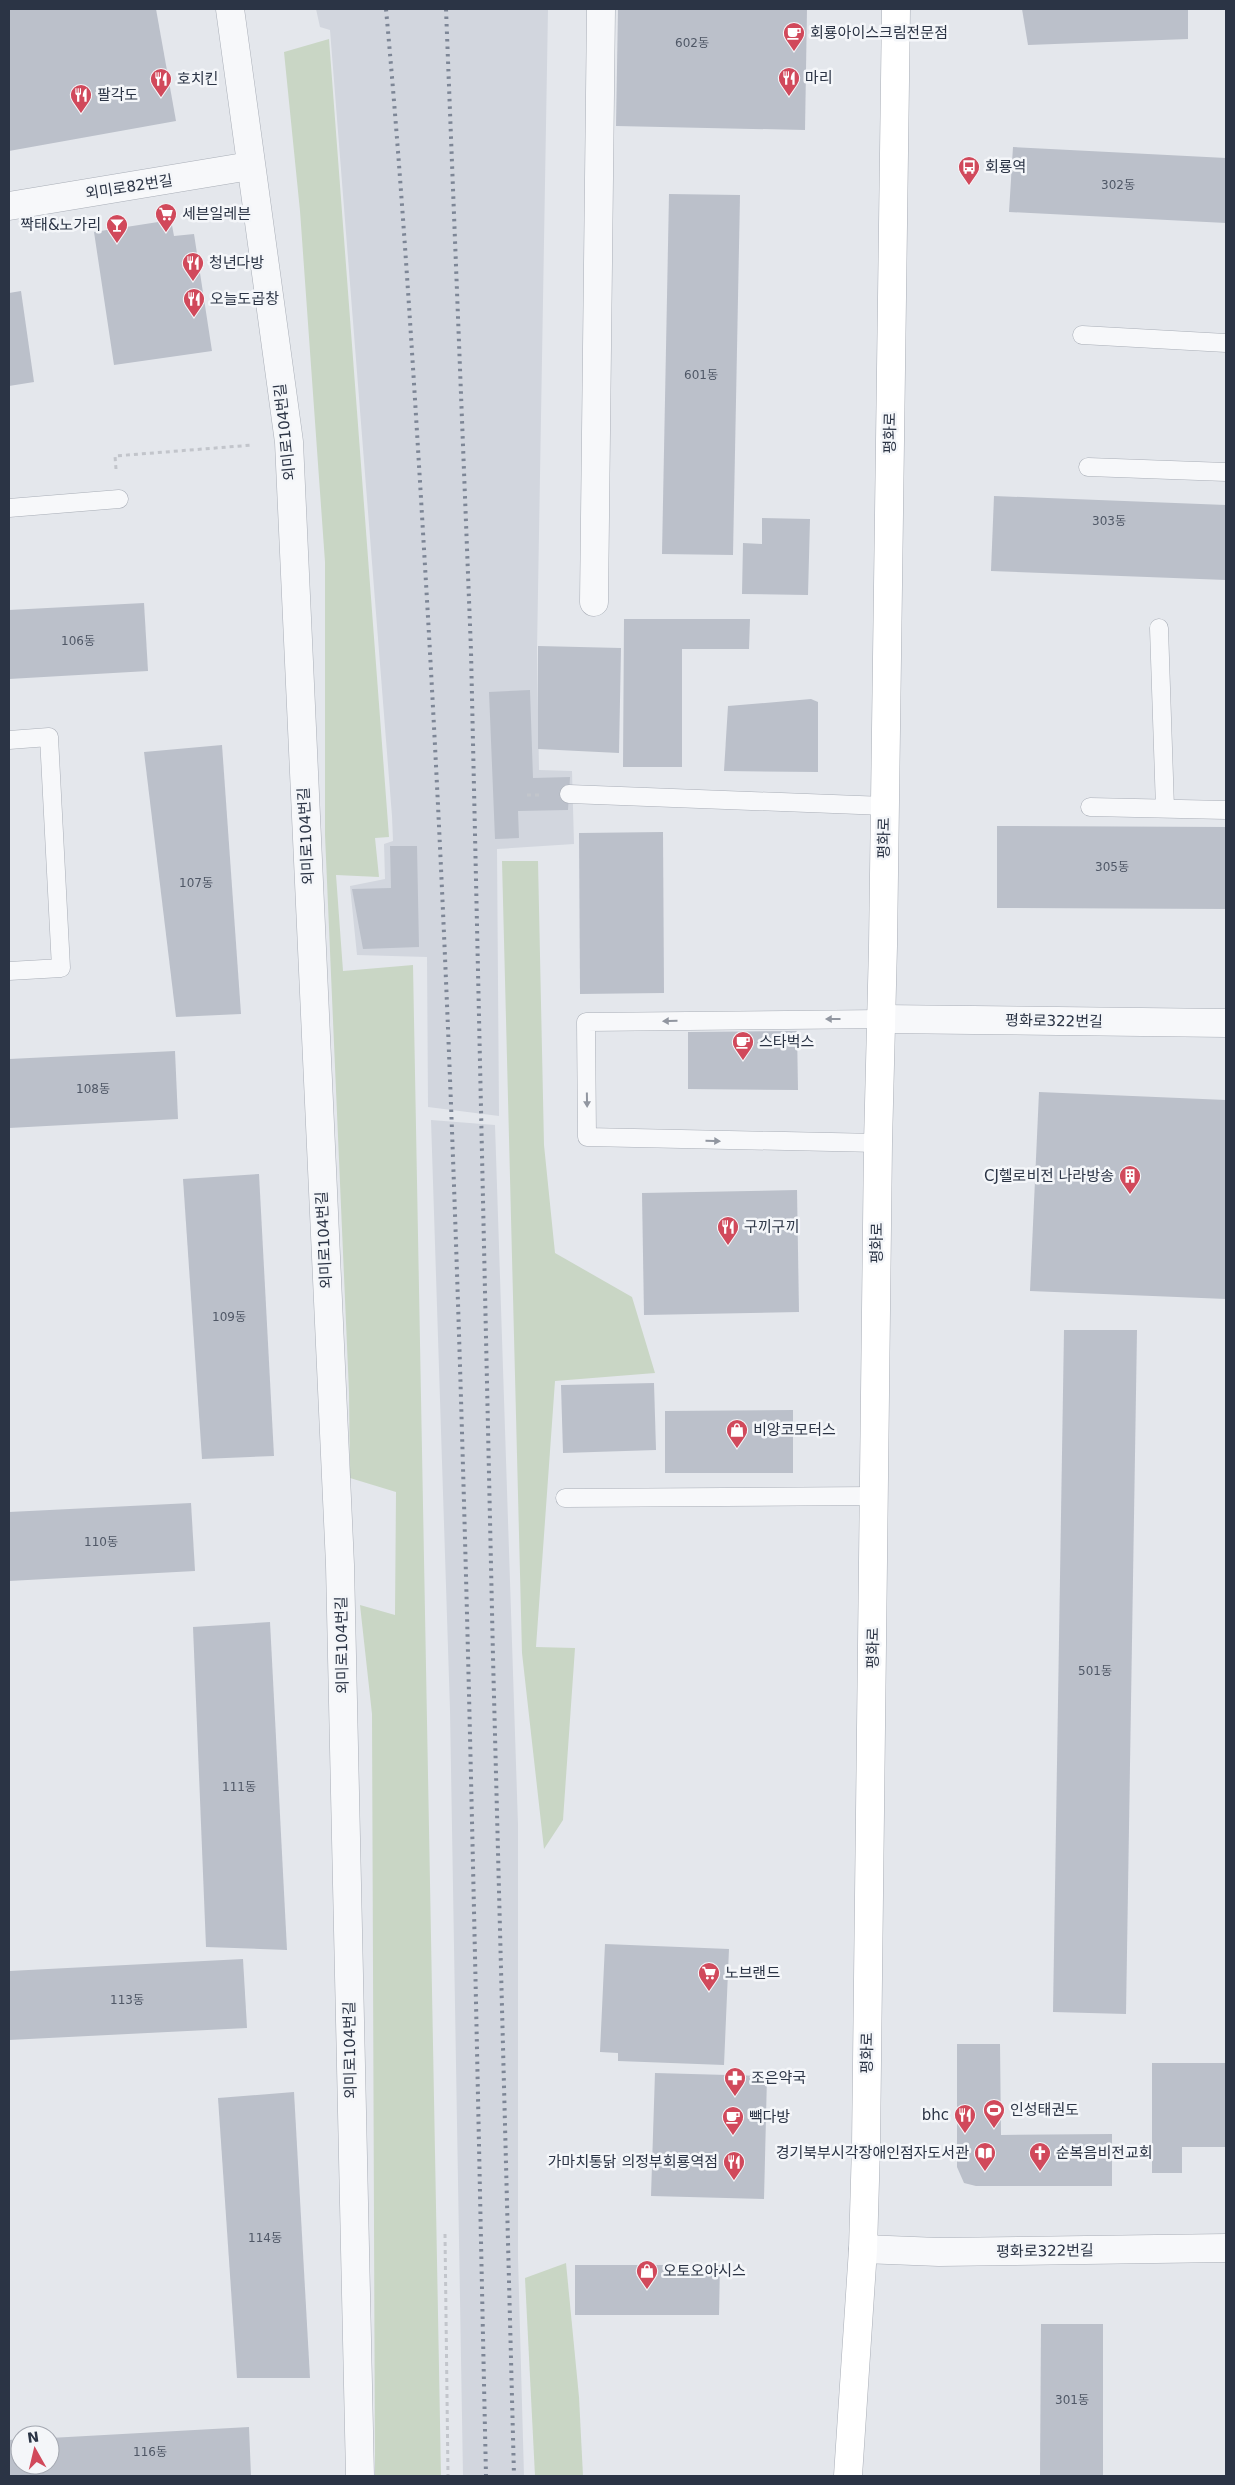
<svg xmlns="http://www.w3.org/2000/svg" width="1235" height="2485" font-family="'DejaVu Sans','Noto Sans KR',sans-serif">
<rect width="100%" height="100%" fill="#e4e7ec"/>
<g fill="#d2d6de">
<polygon points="316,9 548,9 537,650 539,770 572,771 574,844 497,849 499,1116 428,1107 427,957 357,955 350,886 385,879 384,844 393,841 392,816 330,30 320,27"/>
<polygon points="431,1120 495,1125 518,1825 518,2258 524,2476 463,2476 450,1710"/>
</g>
<g fill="#c9d6c5">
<polygon points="329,39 389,837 375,838 379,877 336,875 343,971 413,965 441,2476 375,2476 372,1714 360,1605 395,1615 396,1492 350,1478 349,1392 325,835 325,562 300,211 284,52"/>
<polygon points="502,861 538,861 544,1145 555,1253 632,1297 655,1373 555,1381 536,1647 575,1648 563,1820 544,1849 522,1653"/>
<polygon points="566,2263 579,2397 583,2476 535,2476 525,2278"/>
</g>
<g fill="#bbc0ca">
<polygon points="9,9 156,9 176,121 9,151"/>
<polygon points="618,9 807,9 805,130 616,126"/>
<polygon points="1022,9 1188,9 1188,39 1028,45"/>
<polygon points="1013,147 1226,158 1226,223 1009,212"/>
<polygon points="669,194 740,195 733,555 662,554"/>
<polygon points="171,220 174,236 194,234 212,351 114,365 94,232"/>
<polygon points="21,291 34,382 9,386 9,293"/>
<polygon points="994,496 1226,505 1226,580 991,571"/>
<polygon points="762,518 810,519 808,595 742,594 743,543 762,544"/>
<polygon points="144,603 148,671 9,679 9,610"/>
<polygon points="624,619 750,619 749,649 682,649 682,767 623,767"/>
<polygon points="538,646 621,648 619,753 538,749"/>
<polygon points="530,690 533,778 570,777 568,810 518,811 519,838 495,839 489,692"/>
<polygon points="811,699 818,702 818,772 724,771 728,706"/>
<polygon points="222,745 241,1014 176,1017 144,752"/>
<polygon points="997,826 1226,827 1226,909 997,908"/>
<polygon points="663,832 664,993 580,994 579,833"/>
<polygon points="390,846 417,846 419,947 363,949 352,889 391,888"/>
<polygon points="797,1031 798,1090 688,1089 688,1032"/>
<polygon points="175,1051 178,1119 9,1128 9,1059"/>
<polygon points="1039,1092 1226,1100 1226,1299 1030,1291"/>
<polygon points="259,1174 274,1456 202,1459 183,1179"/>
<polygon points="797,1190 799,1312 644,1315 642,1193"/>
<polygon points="1064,1330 1137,1330 1126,2014 1053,2012"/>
<polygon points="654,1383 656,1450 563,1453 561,1385"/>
<polygon points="793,1410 793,1473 665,1473 665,1411"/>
<polygon points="191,1503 195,1571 9,1581 9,1512"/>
<polygon points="270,1622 287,1950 206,1947 193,1627"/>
<polygon points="605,1944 729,1949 724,2065 618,2061 618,2053 600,2052"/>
<polygon points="243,1959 247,2028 9,2040 9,1971"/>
<polygon points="957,2044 1000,2044 1001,2135 1112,2134 1112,2186 976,2186 964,2183 957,2167"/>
<polygon points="1152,2063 1226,2063 1226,2147 1182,2147 1182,2173 1152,2173"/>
<polygon points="655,2073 767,2076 764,2199 651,2196"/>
<polygon points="294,2092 310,2378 237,2378 218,2098"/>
<polygon points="575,2265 720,2265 719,2315 575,2315"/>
<polygon points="1041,2324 1103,2324 1103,2476 1040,2476"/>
<polygon points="249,2427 251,2476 9,2476 9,2440 20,2439 20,2465 50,2465 50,2438"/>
</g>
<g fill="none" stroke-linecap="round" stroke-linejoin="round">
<g stroke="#a9aeb7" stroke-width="19">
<g id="lane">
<polyline points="1082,335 1226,343"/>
<polyline points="1088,467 1226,472"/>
<polyline points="9,508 119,499"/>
<polyline points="1159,628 1165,808"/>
<polyline points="9,740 49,737 61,968 9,971"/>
<polyline points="569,794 885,806"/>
<polyline points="1090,807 1226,810"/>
<polyline points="878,1143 587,1137 586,1022 882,1019"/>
<polyline points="565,1498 875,1496"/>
</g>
</g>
<g stroke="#a9aeb7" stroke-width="29">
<g id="street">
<polyline points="230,9 289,442 340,1565 360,2476"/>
<polyline points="9,206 250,166"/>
<polyline points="594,602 601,9"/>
<polyline points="882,1019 1226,1023"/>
<polyline points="863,2249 939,2252 1226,2248"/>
</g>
</g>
<g stroke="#a9aeb7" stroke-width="29">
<polyline id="secondary" points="848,2476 863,2249 866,2146 878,1143 883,946 896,9"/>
</g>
<g stroke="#c2c5cb" stroke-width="3" stroke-dasharray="4 4" stroke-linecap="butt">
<polyline points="116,469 115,456 253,445"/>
<polyline points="527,795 539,795"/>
<polyline points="445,2234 448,2476"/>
</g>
<use href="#lane" stroke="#f7f8fa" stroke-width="18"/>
<use href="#street" stroke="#f7f8fa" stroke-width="28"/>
<use href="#secondary" stroke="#fff" stroke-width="28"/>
<g stroke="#7d8696" stroke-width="4" stroke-dasharray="2.5 5" stroke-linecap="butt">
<path d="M386,9C403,194 414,380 425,566C463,1202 472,1839 486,2476"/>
<polyline points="446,9 471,651 493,1657 514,2476"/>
</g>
</g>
<defs><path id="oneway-solid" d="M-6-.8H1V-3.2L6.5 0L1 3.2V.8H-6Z" transform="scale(1.25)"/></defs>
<g fill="#9196a0">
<use href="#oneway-solid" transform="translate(833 1019) rotate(180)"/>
<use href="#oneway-solid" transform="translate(670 1021) rotate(179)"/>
<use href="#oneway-solid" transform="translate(587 1100) rotate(89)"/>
<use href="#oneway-solid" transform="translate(713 1141) rotate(2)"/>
</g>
<defs>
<g id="cafe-pin" transform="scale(1.125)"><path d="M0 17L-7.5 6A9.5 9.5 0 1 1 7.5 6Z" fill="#d1495b" stroke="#f4f6f9"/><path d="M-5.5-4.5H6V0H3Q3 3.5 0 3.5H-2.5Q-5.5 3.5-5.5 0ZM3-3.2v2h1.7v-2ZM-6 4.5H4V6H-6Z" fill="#fff"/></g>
<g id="restaurant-pin" transform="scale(1.125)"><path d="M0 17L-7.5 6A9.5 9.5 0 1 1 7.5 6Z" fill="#d1495b" stroke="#f4f6f9"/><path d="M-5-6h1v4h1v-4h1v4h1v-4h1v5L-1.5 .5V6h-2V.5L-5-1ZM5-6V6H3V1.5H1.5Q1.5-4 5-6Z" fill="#fff"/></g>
<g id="bus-pin" transform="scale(1.125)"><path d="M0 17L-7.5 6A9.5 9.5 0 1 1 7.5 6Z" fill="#d1495b" stroke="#f4f6f9"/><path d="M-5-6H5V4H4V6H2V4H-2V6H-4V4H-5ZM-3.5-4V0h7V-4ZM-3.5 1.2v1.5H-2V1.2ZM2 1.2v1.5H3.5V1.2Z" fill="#fff"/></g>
<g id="supermarket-pin" transform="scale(1.125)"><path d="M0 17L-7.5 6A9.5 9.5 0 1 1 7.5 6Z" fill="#d1495b" stroke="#f4f6f9"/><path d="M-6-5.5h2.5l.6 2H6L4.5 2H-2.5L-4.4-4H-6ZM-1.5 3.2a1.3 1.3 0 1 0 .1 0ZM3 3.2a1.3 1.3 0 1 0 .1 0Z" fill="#fff"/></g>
<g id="bar-pin" transform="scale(1.125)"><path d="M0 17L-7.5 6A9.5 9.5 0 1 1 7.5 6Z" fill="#d1495b" stroke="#f4f6f9"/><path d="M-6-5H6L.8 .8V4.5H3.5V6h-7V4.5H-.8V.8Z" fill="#fff"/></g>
<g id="building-pin" transform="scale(1.125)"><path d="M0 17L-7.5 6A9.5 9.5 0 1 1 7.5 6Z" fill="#d1495b" stroke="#f4f6f9"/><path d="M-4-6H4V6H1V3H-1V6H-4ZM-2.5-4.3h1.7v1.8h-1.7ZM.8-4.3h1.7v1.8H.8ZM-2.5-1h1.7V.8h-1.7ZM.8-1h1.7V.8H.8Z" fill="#fff"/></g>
<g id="shop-pin" transform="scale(1.125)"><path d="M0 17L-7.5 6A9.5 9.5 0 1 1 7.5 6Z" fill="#d1495b" stroke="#f4f6f9"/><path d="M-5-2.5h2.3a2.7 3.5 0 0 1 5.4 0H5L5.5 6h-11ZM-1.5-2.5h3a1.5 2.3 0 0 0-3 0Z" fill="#fff"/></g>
<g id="pharmacy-pin" transform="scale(1.125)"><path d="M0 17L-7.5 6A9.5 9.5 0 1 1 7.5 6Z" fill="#d1495b" stroke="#f4f6f9"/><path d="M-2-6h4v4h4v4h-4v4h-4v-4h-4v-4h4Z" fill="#fff"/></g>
<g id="stadium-pin" transform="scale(1.125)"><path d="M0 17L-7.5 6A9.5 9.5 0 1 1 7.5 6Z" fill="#d1495b" stroke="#f4f6f9"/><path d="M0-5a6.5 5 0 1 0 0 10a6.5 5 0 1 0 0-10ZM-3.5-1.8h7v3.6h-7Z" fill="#fff"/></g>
<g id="library-pin" transform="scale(1.125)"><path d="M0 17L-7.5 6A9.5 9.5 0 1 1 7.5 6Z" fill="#d1495b" stroke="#f4f6f9"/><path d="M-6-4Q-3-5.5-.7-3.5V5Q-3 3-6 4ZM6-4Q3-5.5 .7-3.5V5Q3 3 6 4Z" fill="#fff"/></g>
<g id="church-pin" transform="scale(1.125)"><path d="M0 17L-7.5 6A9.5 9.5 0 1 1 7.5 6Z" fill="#d1495b" stroke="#f4f6f9"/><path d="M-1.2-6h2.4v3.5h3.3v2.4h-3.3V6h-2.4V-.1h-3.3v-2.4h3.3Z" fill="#fff"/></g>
</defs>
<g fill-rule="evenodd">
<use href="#cafe-pin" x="794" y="33"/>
<use href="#restaurant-pin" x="789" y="78"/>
<use href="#restaurant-pin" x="161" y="79"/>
<use href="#restaurant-pin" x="81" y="95"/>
<use href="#bus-pin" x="969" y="167"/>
<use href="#supermarket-pin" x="166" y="214"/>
<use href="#bar-pin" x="117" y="225"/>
<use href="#restaurant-pin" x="193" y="263"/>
<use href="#restaurant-pin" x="194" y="299"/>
<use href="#cafe-pin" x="743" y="1042"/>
<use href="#building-pin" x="1130" y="1176"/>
<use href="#restaurant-pin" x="728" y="1227"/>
<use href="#shop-pin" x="737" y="1430"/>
<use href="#supermarket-pin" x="709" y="1973"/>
<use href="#pharmacy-pin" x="735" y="2078"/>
<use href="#stadium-pin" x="994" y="2110"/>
<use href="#restaurant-pin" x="965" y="2115"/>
<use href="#cafe-pin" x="733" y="2117"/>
<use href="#library-pin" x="985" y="2153"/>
<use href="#church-pin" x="1040" y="2153"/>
<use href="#restaurant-pin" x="734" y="2162"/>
<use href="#shop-pin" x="647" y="2271"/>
</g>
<g text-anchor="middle" stroke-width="5" stroke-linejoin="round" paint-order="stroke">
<g font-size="12" fill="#4f5766">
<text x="692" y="47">602동</text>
<text x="1118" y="189">302동</text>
<text x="701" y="379">601동</text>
<text x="1109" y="525">303동</text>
<text x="78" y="645">106동</text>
<text x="1112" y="871">305동</text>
<text x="196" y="887">107동</text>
<text x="93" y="1093">108동</text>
<text x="229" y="1321">109동</text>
<text x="101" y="1546">110동</text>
<text x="1095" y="1675">501동</text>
<text x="239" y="1791">111동</text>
<text x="127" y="2004">113동</text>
<text x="265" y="2242">114동</text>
<text x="1072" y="2404">301동</text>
<text x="150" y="2456">116동</text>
</g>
<g font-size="15" fill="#2b3445" stroke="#f4f6f9" text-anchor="start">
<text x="810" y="38">회룡아이스크림전문점</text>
<text x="805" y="83">마리</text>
<text x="177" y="84">호치킨</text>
<text x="97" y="100">팔각도</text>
<text x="985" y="172">회룡역</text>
<text x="182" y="219">세븐일레븐</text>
<text x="101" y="230" text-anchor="end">짝태&amp;노가리</text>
<text x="209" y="268">청년다방</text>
<text x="210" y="304">오늘도곱창</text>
<text x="759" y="1047">스타벅스</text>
<text x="1114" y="1181" text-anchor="end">CJ헬로비전 나라방송</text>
<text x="744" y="1232">구끼구끼</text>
<text x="753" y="1435">비앙코모터스</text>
<text x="725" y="1978">노브랜드</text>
<text x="751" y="2083">조은약국</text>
<text x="1010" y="2115">인성태권도</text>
<text x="949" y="2120" text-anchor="end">bhc</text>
<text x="749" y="2122">빽다방</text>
<text x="969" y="2158" text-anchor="end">경기북부시각장애인점자도서관</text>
<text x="1056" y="2158">순복음비전교회</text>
<text x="718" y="2167" text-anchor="end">가마치통닭 의정부회룡역점</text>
<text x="663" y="2276">오토오아시스</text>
</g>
<g font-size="15" fill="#2b3445" stroke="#f4f6f9">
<text transform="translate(129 187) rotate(-9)" y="5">외미로82번길</text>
<text transform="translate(285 432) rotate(-96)" y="5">외미로104번길</text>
<text transform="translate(890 433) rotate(-89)" y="5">평화로</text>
<text transform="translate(306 836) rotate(-93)" y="5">외미로104번길</text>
<text transform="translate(884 838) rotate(-89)" y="5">평화로</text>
<text transform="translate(1054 1021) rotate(1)" y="5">평화로322번길</text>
<text transform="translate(324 1240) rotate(-93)" y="5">외미로104번길</text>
<text transform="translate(877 1243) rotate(-90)" y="5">평화로</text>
<text transform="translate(342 1645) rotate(-91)" y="5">외미로104번길</text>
<text transform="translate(873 1648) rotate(-89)" y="5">평화로</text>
<text transform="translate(350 2050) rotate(-91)" y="5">외미로104번길</text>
<text transform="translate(867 2053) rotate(-89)" y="5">평화로</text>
<text transform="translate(1045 2251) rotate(-1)" y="5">평화로322번길</text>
</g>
</g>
<rect width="1235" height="2485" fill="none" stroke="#2b3445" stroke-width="20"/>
<g transform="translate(35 2450) rotate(352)"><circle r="24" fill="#f4f6f9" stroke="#a4a8b1"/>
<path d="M0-4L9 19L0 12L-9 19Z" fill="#d1495b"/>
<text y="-8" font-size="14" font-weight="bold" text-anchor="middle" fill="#2b3445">N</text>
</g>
</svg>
